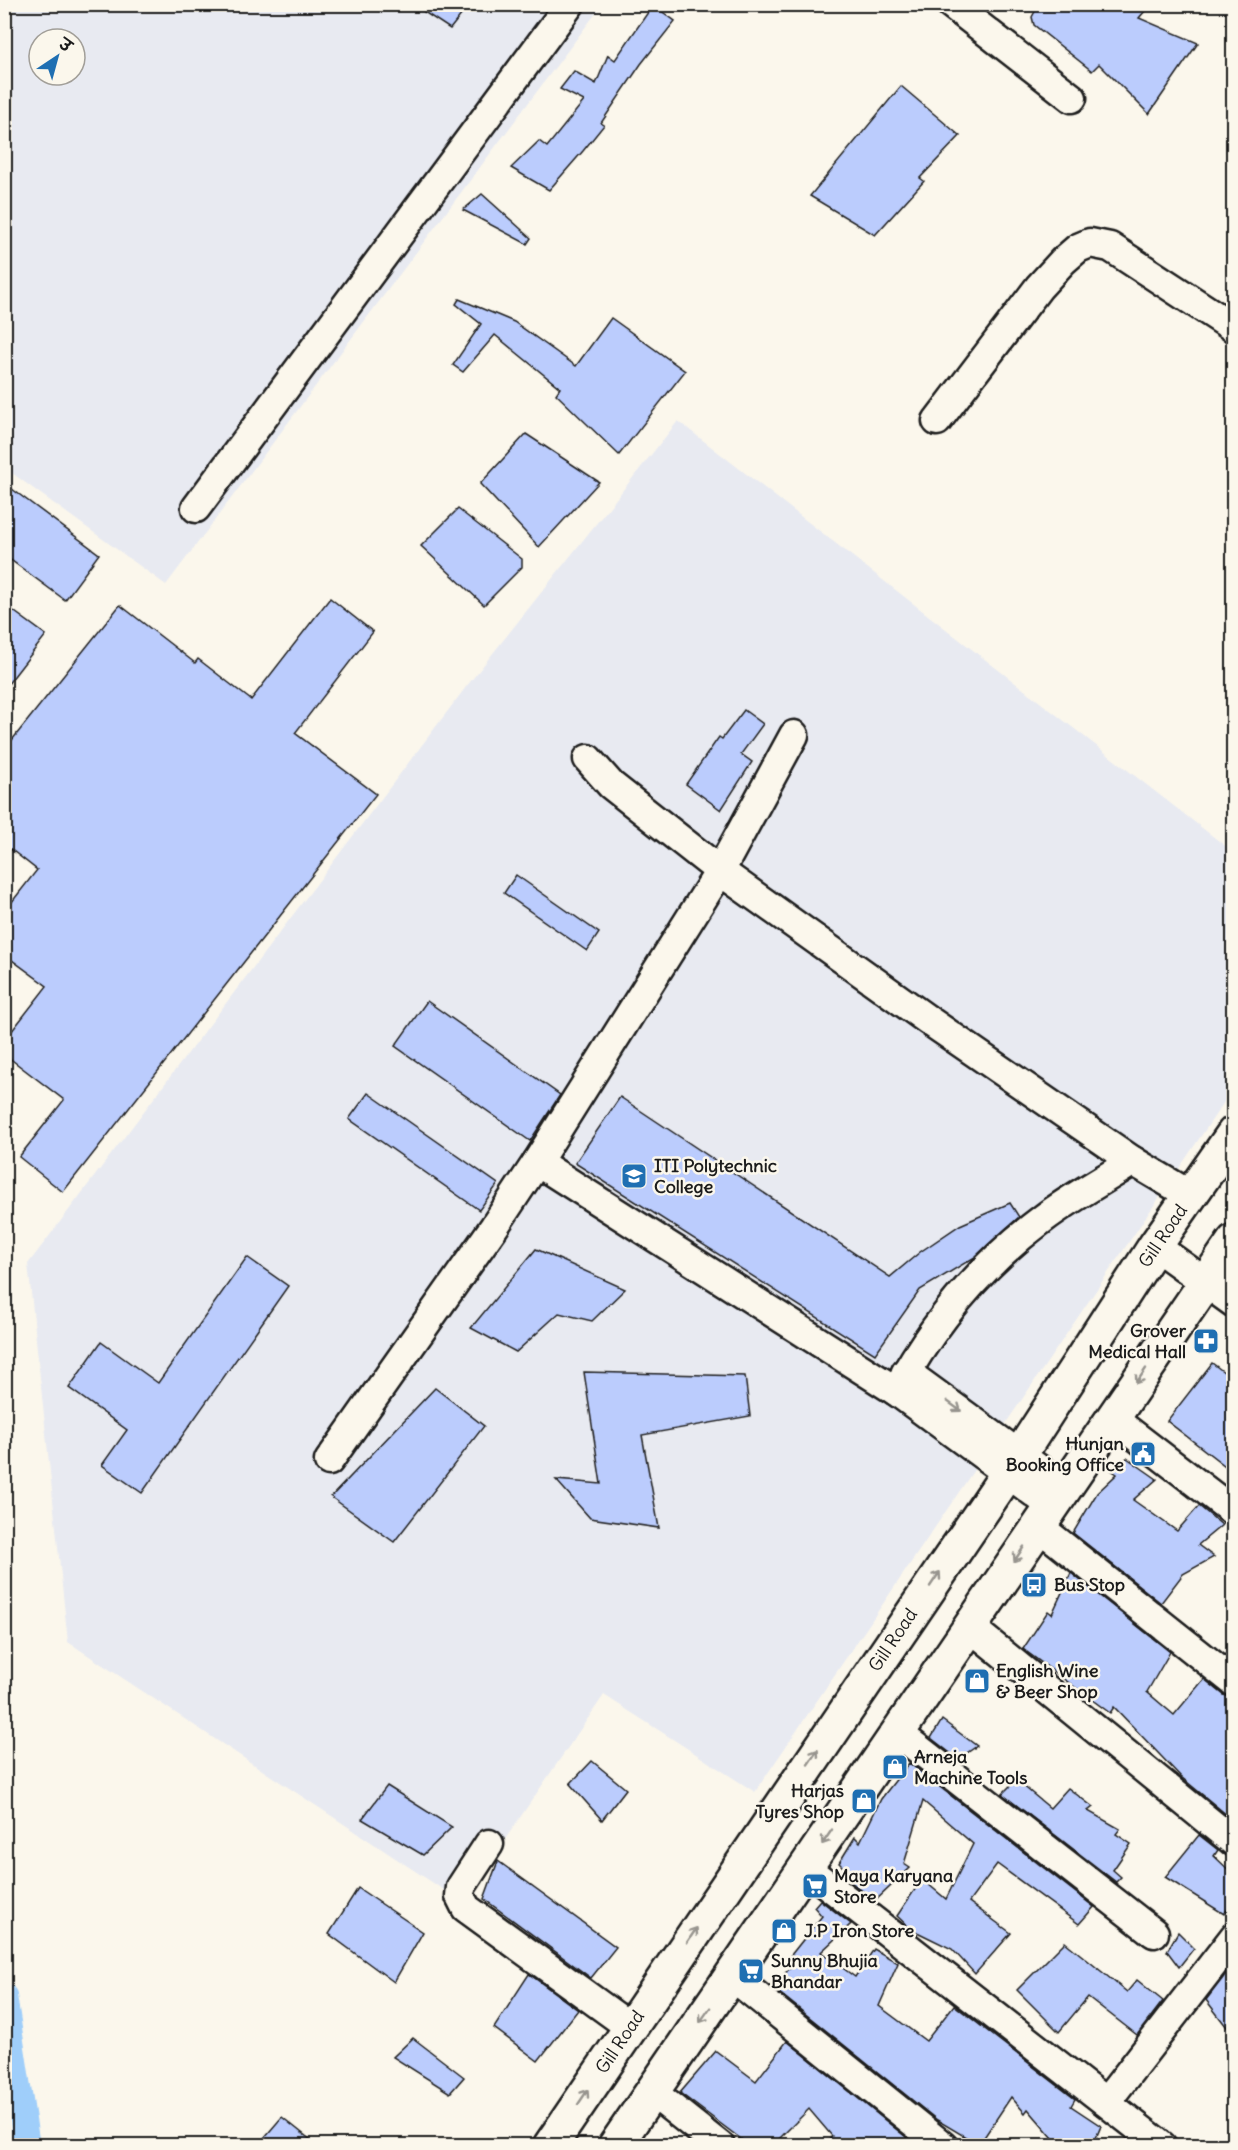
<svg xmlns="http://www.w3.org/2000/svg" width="1238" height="2150" font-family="Delius,'Playpen Sans Deva',sans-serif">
<rect width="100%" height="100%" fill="#fbf7ec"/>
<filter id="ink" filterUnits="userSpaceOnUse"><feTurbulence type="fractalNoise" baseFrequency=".0167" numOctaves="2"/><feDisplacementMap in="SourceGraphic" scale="12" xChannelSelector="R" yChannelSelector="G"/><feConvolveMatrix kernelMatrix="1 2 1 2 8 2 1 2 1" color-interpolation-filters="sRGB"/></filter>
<g filter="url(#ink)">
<g fill="#e8eaf1" fill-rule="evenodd">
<path d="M5,5H602L166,585L5,468ZM39,39H75V75H39Z"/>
<polygon points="678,421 1233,852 1233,1089 755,1792 604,1695 462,1902 68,1642 28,1264 466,687"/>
</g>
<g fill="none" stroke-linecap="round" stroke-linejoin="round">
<polyline stroke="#9fcefa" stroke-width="26" points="4,1996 27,2146"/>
</g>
<g fill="#bbccfd" stroke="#1c1c1c" stroke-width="1.5">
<polygon points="412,4 470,4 450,29"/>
<polygon points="1039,4 1151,4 1139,18 1198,43 1149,114 1099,64 1092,71 1034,25 1032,17"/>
<polygon points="653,5 675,21 641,64 601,123 604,125 583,151 549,190 511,168 539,141 547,147 584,101 560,89 574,71 596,84 608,55 615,60"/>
<polygon points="901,86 960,136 920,178 924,181 875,235 810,196"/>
<polygon points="482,194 531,238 527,244 463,210"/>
<polygon points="459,299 514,322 576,366 611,318 685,371 619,455 556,394 560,388 495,335 463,372 453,365 481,324 456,304"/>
<polygon points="526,434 599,482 539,547 480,484"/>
<polygon points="4,483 99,554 65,600 4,555"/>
<polygon points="458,509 522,559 522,567 484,605 421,546"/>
<polygon points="330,598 373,632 295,733 376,794 63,1192 19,1157 64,1100 4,1054 4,1041 47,986 4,954 4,912 37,870 4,844 4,750 120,605 195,663 198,659 251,700"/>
<polygon points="4,604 46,635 4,689"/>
<polygon points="744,710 763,724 741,754 752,762 721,810 686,784 719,737 722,739"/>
<polygon points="516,875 599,933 587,951 504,893"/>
<polygon points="427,1001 560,1095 530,1141 395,1046"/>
<polygon points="368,1093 498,1184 479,1210 349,1119"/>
<polygon points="620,1097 890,1277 920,1252 960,1225 1010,1203 1019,1217 975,1257 920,1290 875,1354 575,1163"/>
<polygon points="536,1249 625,1289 592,1321 559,1313 516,1352 471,1328"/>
<polygon points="247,1257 288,1286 142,1493 102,1465 127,1430 69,1388 101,1342 158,1383"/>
<polygon points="1212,1363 1233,1379 1233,1472 1167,1421"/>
<polygon points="584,1372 745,1376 750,1416 642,1435 659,1528 590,1518 556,1480 601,1484"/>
<polygon points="435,1388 484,1426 394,1542 331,1497"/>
<polygon points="1127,1458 1157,1479 1133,1500 1177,1531 1199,1506 1222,1525 1198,1545 1214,1557 1183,1574 1161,1603 1073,1533 1097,1493 1117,1474 1111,1470"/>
<polygon points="1071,1573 1170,1652 1147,1692 1174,1715 1204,1679 1224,1695 1233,1698 1233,1820 1181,1777 1114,1707 1110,1713 1023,1649 1048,1611 1052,1614"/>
<polygon points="942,1720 977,1746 958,1759 931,1738"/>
<polygon points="592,1761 626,1789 602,1820 570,1784"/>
<polygon points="909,1763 1094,1907 1079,1924 997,1864 969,1902 1011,1933 975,1974 952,1949 911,1929 897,1916 922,1879 946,1899 973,1844 923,1801 904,1864 910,1868 875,1901 841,1874 845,1869 839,1863 855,1837 860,1842 881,1799"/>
<polygon points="1016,1780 1050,1808 1068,1788 1093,1807 1088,1811 1120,1829 1116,1834 1131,1844 1113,1870 1121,1877 1116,1882 1002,1794"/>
<polygon points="387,1786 452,1827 423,1855 362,1819"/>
<polygon points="1199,1835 1218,1850 1214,1856 1233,1874 1233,1903 1224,1914 1165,1877"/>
<polygon points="498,1861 616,1947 591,1978 484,1899"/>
<polygon points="358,1888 423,1932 394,1982 329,1934"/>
<polygon points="820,1900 851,1924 821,1952 855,1977 874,1949 898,1963 879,2006 926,2041 954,2005 1075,2099 1071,2106 1101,2126 1093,2145 1059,2145 1028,2109 1025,2113 1011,2097 979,2145 937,2120 772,1987 793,1965 787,1960 822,1916 814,1907"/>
<polygon points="1178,1932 1194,1948 1179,1967 1167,1951"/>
<polygon points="1065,1942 1127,1992 1137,1980 1163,2001 1137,2035 1088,1997 1059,2032 1017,1990"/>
<polygon points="1233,1965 1233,2035 1206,2000"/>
<polygon points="529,1974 578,2010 538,2061 494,2028"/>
<polygon points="413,2038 464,2077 450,2093 393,2057"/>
<polygon points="787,2041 912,2142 909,2145 841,2145 829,2140 832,2136 809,2109 773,2145 749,2145 680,2093 716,2051 756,2081"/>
<polygon points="282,2117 317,2145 258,2145"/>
</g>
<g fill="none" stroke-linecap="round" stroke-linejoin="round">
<g stroke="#1c1c1c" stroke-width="33">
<g id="minor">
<polyline points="951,4 1072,98"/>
<polyline points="937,421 1039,287 1063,261 1078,248 1090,243 1110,247 1234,328"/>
<polyline points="196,508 570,4"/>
<polyline points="588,759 611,785 720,871 928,1020 1133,1161 1190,1195"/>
<polyline points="537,1162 720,871 794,735"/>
<polyline points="1155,1246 1234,1303"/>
<polyline points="906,1372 1065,1488"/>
<path d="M896,1391C933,1323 982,1264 1044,1218C1072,1197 1104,1180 1133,1161"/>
<polyline points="1112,1418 1234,1512"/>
<polyline points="329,1461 494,1227 537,1162 896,1391 1052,1506"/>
<polyline points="1038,1526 1234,1682"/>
<polyline points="970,1627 1234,1842"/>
<polyline points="898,1733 1154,1933"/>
<polyline points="489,1844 461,1887 460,1896 466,1908 630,2027"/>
<polyline points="806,1868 1162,2146"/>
<polyline points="732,1976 943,2146"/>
<polyline points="652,2092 720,2146"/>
<polyline points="1106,2102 1234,1937"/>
</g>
</g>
<g stroke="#1c1c1c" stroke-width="38">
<g id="major">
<polyline points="550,2146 1008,1473 1155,1246 1234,1133"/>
<polyline points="615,2146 1234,1241"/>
</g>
</g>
<use href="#minor" stroke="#fbf7ec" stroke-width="28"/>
<use href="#major" stroke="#fbf7ec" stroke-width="33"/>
</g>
<defs><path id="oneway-shaft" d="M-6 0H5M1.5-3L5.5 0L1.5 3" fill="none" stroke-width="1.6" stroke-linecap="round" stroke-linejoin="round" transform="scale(1.5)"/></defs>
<g stroke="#97948e">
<use href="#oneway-shaft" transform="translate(1141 1376) rotate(124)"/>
<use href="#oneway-shaft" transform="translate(954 1406) rotate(36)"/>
<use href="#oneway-shaft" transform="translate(1019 1554) rotate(124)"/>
<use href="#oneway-shaft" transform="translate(935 1579) rotate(-56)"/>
<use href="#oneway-shaft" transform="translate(813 1757) rotate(-56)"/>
<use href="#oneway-shaft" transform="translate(827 1837) rotate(124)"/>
<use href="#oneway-shaft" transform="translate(692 1935) rotate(-56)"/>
<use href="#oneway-shaft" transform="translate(705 2015) rotate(125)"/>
<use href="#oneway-shaft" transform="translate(583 2097) rotate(-56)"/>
</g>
</g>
<defs>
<g id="university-square" transform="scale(1.35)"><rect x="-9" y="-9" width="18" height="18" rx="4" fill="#1f6fb2" stroke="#fbf7ec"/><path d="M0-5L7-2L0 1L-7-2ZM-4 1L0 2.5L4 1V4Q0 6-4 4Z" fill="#fff"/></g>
<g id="pharmacy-square" transform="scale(1.35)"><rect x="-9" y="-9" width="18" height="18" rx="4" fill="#1f6fb2" stroke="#fbf7ec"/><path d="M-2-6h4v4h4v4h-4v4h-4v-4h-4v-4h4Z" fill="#fff"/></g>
<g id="civic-square" transform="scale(1.35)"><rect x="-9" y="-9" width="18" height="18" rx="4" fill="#1f6fb2" stroke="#fbf7ec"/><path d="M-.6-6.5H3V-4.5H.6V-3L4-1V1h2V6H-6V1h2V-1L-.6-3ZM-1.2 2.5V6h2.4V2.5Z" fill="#fff"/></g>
<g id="bus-square" transform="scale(1.35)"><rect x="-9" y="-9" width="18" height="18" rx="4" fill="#1f6fb2" stroke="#fbf7ec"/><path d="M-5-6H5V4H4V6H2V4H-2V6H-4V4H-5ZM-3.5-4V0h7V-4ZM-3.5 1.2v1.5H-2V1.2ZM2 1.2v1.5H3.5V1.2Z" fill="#fff"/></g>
<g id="shop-square" transform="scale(1.35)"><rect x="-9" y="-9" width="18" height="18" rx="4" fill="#1f6fb2" stroke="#fbf7ec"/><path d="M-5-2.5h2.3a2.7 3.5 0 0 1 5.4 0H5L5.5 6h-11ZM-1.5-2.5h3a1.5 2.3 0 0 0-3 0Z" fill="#fff"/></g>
<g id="supermarket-square" transform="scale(1.35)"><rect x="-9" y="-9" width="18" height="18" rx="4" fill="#1f6fb2" stroke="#fbf7ec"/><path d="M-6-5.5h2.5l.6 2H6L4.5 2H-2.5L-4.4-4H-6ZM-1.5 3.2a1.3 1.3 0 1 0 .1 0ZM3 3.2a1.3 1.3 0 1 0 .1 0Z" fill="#fff"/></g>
</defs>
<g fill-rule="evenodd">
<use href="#university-square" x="634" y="1176"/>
<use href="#pharmacy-square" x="1206" y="1341"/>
<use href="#civic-square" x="1143" y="1454"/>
<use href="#bus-square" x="1034" y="1585"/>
<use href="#shop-square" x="977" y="1681"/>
<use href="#shop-square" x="895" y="1767"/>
<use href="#shop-square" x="864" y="1801"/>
<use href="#supermarket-square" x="815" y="1886"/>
<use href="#shop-square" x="784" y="1931"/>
<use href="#supermarket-square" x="751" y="1971"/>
</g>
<g text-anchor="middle" stroke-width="5" stroke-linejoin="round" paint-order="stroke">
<g font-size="18" font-weight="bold" fill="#1c1c1c" stroke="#fbf7ec" text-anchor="start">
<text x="654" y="1172">ITI Polytechnic<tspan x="654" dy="21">College</tspan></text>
<text x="1186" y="1337" text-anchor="end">Grover<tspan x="1186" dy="21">Medical Hall</tspan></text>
<text x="1124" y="1450" text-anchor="end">Hunjan<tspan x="1124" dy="21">Booking Office</tspan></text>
<text x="1054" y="1591">Bus Stop</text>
<text x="996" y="1677">English Wine<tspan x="996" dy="21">&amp; Beer Shop</tspan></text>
<text x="914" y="1763">Arneja<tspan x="914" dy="21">Machine Tools</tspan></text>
<text x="844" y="1797" text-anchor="end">Harjas<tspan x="844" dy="21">Tyres Shop</tspan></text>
<text x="834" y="1882">Maya Karyana<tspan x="834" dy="21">Store</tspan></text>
<text x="804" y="1937">J.P Iron Store</text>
<text x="771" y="1967">Sunny Bhujia<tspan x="771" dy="21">Bhandar</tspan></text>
</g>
<g font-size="18" fill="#1c1c1c" stroke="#fbf7ec">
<text transform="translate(1163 1236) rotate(-56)" y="6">Gill Road</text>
<text transform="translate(893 1640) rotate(-56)" y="6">Gill Road</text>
<text transform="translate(620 2042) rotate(-56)" y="6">Gill Road</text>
</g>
</g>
<rect width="1238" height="2150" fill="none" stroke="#fbf7ec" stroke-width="24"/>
<rect x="12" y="12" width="1214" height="2126" fill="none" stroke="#1c1c1c" stroke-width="2" filter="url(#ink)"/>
<g transform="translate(57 57) rotate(36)"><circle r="28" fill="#fbf7ec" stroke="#a29f99" stroke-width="1.5"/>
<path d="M0-4.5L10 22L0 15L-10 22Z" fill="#1f6fb2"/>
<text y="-9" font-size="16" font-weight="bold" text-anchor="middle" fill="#1c1c1c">उ</text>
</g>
</svg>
